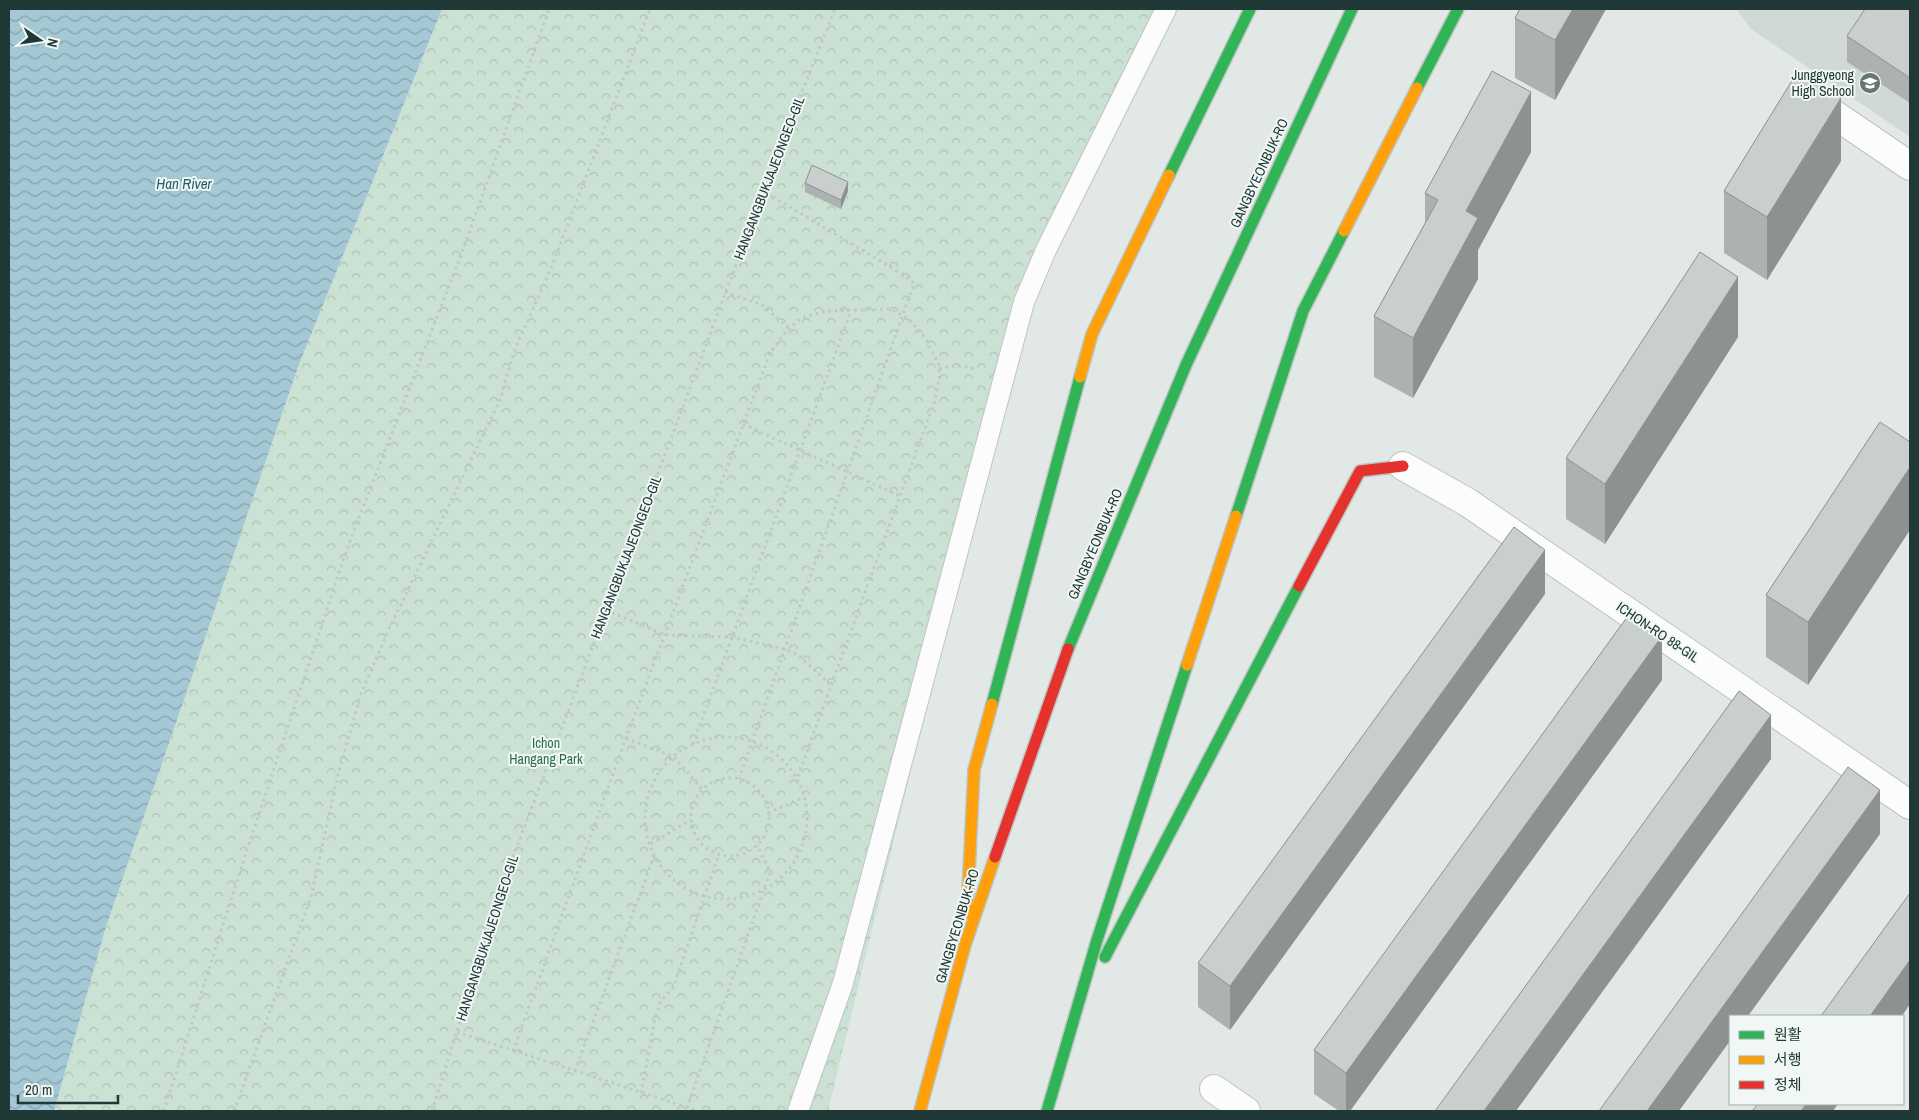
<svg xmlns="http://www.w3.org/2000/svg" width="1919" height="1120" font-family="'Archivo Narrow','Noto Sans KR',sans-serif">
<defs>
<pattern id="park-crowns" width="20" height="18" patternUnits="userSpaceOnUse" patternTransform="scale(1.25)"><rect width="20" height="18" fill="#cbe1d4"/><path d="M2 6a3 3 0 1 1 6 0M12 15a3 3 0 1 1 6 0" fill="none" stroke="#aec2b7"/></pattern>
<pattern id="water-waves" width="16" height="10" patternUnits="userSpaceOnUse" patternTransform="scale(1.25)"><rect width="16" height="10" fill="#a4c8d4"/><path d="M0 5q4-4 8 0t8 0" fill="none" stroke="#85a3ad"/></pattern>
</defs>
<rect width="100%" height="100%" fill="#e2e8e5"/>
<polygon fill="#d0d9d6" points="1736,9 1910,9 1910,137 1751,29"/>
<polygon fill="url(#park-crowns)" points="442,9 1170,9 1017,334 828,1111 54,1111 105,930 298,367"/>
<polygon fill="url(#water-waves)" points="9,9 442,9 298,367 105,930 54,1111 9,1111"/>
<g fill="none" stroke-linecap="round" stroke-linejoin="round">
<g stroke="#bfc4c2" stroke-width="22">
<polyline id="lane" points="798,1111 843,983 1024,302 1046,250 1166,9"/>
</g>
<g stroke="#bfc4c2" stroke-width="30">
<g id="street">
<polyline points="1810,98 1910,166"/>
<polyline points="1403,466 1467,502 1910,805"/>
<polyline points="1214,1089 1246,1111"/>
</g>
</g>
<g stroke="#bcc4c2" stroke-width="14">
<g id="fast">
<polyline points="1417,88 1458,9"/>
<polyline points="1169,175 1250,9"/>
<polyline points="1236,516 1303,311 1344,231"/>
<polyline points="1068,649 1186,365 1352,9"/>
<polyline points="992,704 1080,377"/>
<polyline points="1105,957 1299,586"/>
<polyline points="1047,1111 1097,940 1187,665"/>
</g>
</g>
<g stroke="#bcc4c2" stroke-width="14">
<g id="slow">
<polyline points="1344,231 1417,88"/>
<polyline points="1080,377 1092,334 1169,175"/>
<polyline points="1187,665 1236,516"/>
<polyline points="967,913 974,770 992,704"/>
<polyline points="920,1111 965,945 995,857"/>
</g>
</g>
<g stroke="#bcc4c2" stroke-width="14">
<g id="jam">
<polyline points="1299,586 1360,471 1403,466"/>
<polyline points="995,857 1068,649"/>
</g>
</g>
<g stroke="#c0c8c6" stroke-width="3" stroke-dasharray="2.5 4" stroke-linecap="butt">
<polyline points="725,292 762,305 789,328"/>
<path d="M939,369C954,365 963,365 977,370"/>
<polyline points="743,424 900,496"/>
<polyline points="606,610 665,635 731,637 784,649 798,655 831,685"/>
<circle cx="726" cy="818" r="81"/>
<polyline points="626,738 674,757 702,789"/>
<polyline points="693,744 851,311"/>
<circle cx="730" cy="817" r="39"/>
<polyline points="739,779 914,283 904,275 763,191"/>
<polyline points="768,813 804,797"/>
<polyline points="651,844 690,820"/>
<polyline points="457,1032 698,1111"/>
<polyline points="513,1051 626,738 770,353 783,335 801,318 827,311 890,309 909,319 925,338 939,365 940,376 934,403 797,779"/>
<polyline points="575,1071 654,856"/>
<polyline points="641,1093 655,1019 661,1001 673,988 719,854"/>
<polyline points="687,1108 770,872 757,845"/>
<polyline points="164,1111 243,862 348,546 461,255 549,9"/>
<polyline points="234,1111 311,897 337,779 360,696 390,627 500,400 515,349 552,266 650,9"/>
<polyline points="432,1111 504,881 639,524 783,139 835,9"/>
</g>
<use href="#lane" stroke="#fbfcfb" stroke-width="20"/>
<use href="#street" stroke="#fbfcfb" stroke-width="28"/>
<use href="#fast" stroke="#30b455" stroke-width="11"/>
<use href="#slow" stroke="#ff9f0a" stroke-width="11"/>
<use href="#jam" stroke="#e5322d" stroke-width="11"/>
</g>
<g fill="#adb2b0">
<polygon points="1520,9 1606,9 1555,100 1515,78 1515,18"/>
<polygon points="1910,9 1910,103 1847,62 1847,36"/>
<polygon points="1531,152 1478,250 1478,279 1413,398 1374,377 1374,316 1425,223 1425,193"/>
<polygon points="1841,161 1767,280 1724,253 1724,191"/>
<polygon points="805,183 848,191 841,209 805,192"/>
<polygon points="1738,337 1605,544 1566,519 1566,458"/>
<polygon points="1880,422 1808,685 1766,657 1766,595"/>
<polygon points="1545,594 1230,1030 1198,1007 1198,963"/>
<polygon points="1662,680 1350,1111 1339,1111 1314,1094 1314,1050"/>
</g>
<g fill="#8d9190">
<polygon points="1573,9 1606,9 1555,100 1555,40"/>
<polygon points="1531,92 1531,152 1478,250 1478,279 1413,398 1413,338 1466,211"/>
<polygon points="1841,98 1841,161 1767,280 1767,217"/>
<polygon points="848,182 848,191 841,209 841,200"/>
<polygon points="1738,277 1738,337 1605,544 1605,484"/>
<polygon points="1910,467 1910,530 1808,685 1808,622"/>
<polygon points="1545,550 1545,594 1230,1030 1230,986"/>
<polygon points="1662,636 1662,680 1350,1111 1346,1111 1346,1073"/>
<polygon points="1771,715 1771,759 1516,1111 1484,1111"/>
<polygon points="1880,790 1880,834 1748,1016 1730,1016 1730,1041 1679,1111 1647,1111"/>
<polygon points="1910,960 1910,1004 1902,1016 1870,1016"/>
<polygon points="1806,1104 1838,1104 1833,1111 1801,1111"/>
</g>
<g fill="#c9cfcd" stroke="#8d9190">
<polygon points="1520,9 1573,9 1555,40 1515,18"/>
<polygon points="1865,9 1910,9 1910,78 1847,36"/>
<polygon points="1492,71 1531,92 1466,211 1478,218 1413,338 1374,316 1438,200 1425,193"/>
<polygon points="1798,71 1841,98 1767,217 1724,191"/>
<polygon points="812,165 848,182 841,200 805,183"/>
<polygon points="1700,252 1738,277 1605,484 1566,458"/>
<polygon points="1880,422 1910,442 1910,467 1808,622 1766,595"/>
<polygon points="1514,527 1545,550 1230,986 1198,963"/>
<polygon points="1630,613 1662,636 1346,1073 1314,1050"/>
<polygon points="1739,691 1771,715 1484,1111 1435,1111"/>
<polygon points="1848,767 1880,790 1647,1111 1599,1111"/>
<polygon points="1910,893 1910,960 1870,1016 1821,1016"/>
<polygon points="1758,1104 1806,1104 1801,1111 1752,1111"/>
</g>
<defs>
<g id="school-disc" transform="scale(1.125)"><circle r="9.5" fill="#657673" stroke="#f0f7f4"/><path d="M0-5L7-2L0 1L-7-2ZM-4 1L0 2.5L4 1V4Q0 6-4 4Z" fill="#fff"/></g>
</defs>
<g fill-rule="evenodd">
<use href="#school-disc" x="1870" y="83"/>
</g>
<g text-anchor="middle" stroke-width="4" stroke-linejoin="round" paint-order="stroke">
<g font-size="14" fill="#213936" stroke="#f0f7f4" text-anchor="end">
<text x="1854" y="80">Junggyeong<tspan x="1854" dy="16">High School</tspan></text>
</g>
<g font-size="14" fill="#213936" stroke="#f0f7f4">
<text transform="translate(1259 173) rotate(-65)" y="5">GANGBYEONBUK-RO</text>
<text transform="translate(769 178) rotate(-69)" y="5">HANGANGBUKJAJEONGEO-GIL</text>
<text transform="translate(1095 544) rotate(-67)" y="5">GANGBYEONBUK-RO</text>
<text transform="translate(626 557) rotate(-69)" y="5">HANGANGBUKJAJEONGEO-GIL</text>
<text transform="translate(1658 632) rotate(34)" y="5">ICHON-RO 88-GIL</text>
<text transform="translate(957 926) rotate(-73)" y="5">GANGBYEONBUK-RO</text>
<text transform="translate(487 938) rotate(-72)" y="5">HANGANGBUKJAJEONGEO-GIL</text>
</g>
<g font-size="14" fill="#2d6e4e" stroke="#f0f7f4">
<text x="546" y="748">Ichon<tspan x="546" dy="16">Hangang Park</tspan></text>
</g>
<g font-size="15" font-style="italic" fill="#1e5b72" stroke="#f0f7f4">
<text x="184" y="189">Han River</text>
</g>
</g>
<rect width="1919" height="1120" fill="none" stroke="#213936" stroke-width="20"/>
<rect x="1729" y="1015" width="175" height="90" fill="#f0f7f4" stroke="#9daba8"/>
<rect x="1739" y="1031" width="25" height="8" fill="#30b455" stroke="#9daba8"/>
<text x="1774" y="1040" font-size="15" fill="#213936">원활</text>
<rect x="1739" y="1056" width="25" height="8" fill="#ff9f0a" stroke="#9daba8"/>
<text x="1774" y="1065" font-size="15" fill="#213936">서행</text>
<rect x="1739" y="1081" width="25" height="8" fill="#e5322d" stroke="#9daba8"/>
<text x="1774" y="1090" font-size="15" fill="#213936">정체</text>
<g transform="translate(40 40) rotate(103)" stroke="#f0f7f4" stroke-width="4" paint-order="stroke">
<path d="M0-4L9 19L0 12L-9 19Z" fill="#213936"/>
<text y="-8" font-size="14" font-weight="bold" text-anchor="middle" fill="#213936">N</text>
</g>
<path d="M18 1095v8h100v-8" fill="none" stroke="#213936" stroke-width="2.5"/>
<text x="25" y="1095" font-size="15" fill="#213936" stroke="#f0f7f4" stroke-width="4" paint-order="stroke">20 m</text>
</svg>
